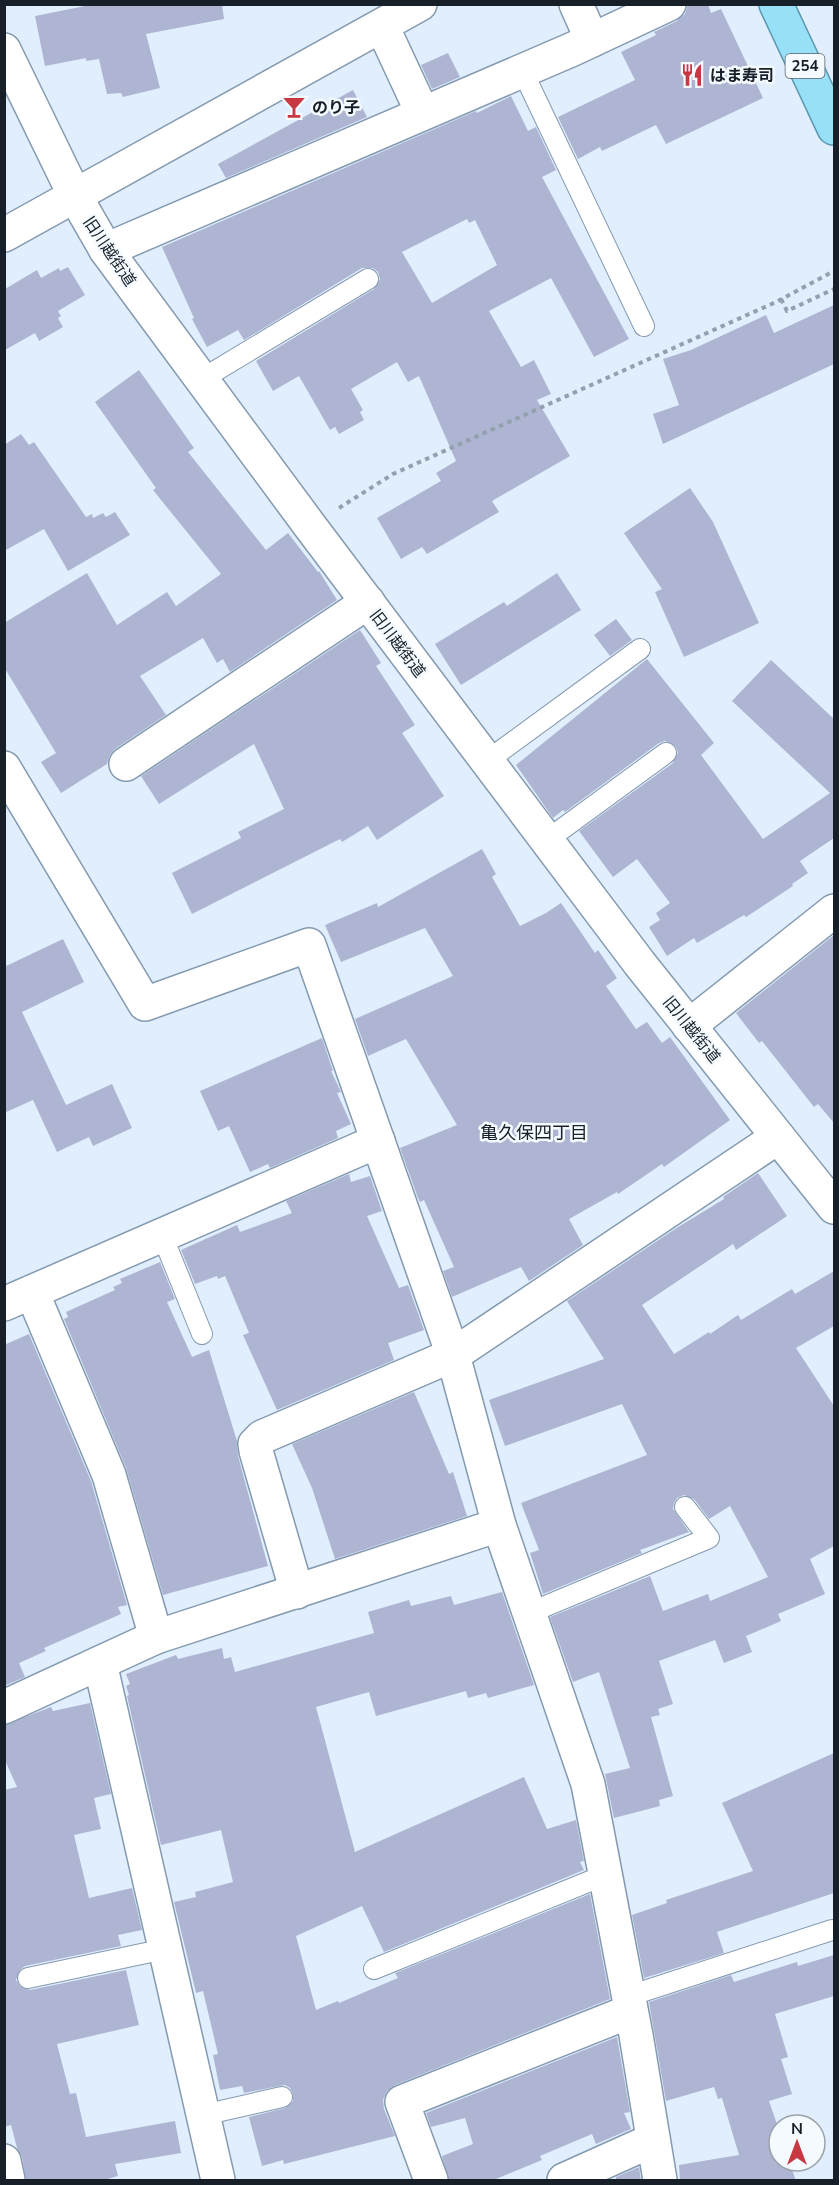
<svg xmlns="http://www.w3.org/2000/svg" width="839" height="2185" font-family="'Nunito Sans','Noto Sans JP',sans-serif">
<rect width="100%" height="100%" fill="#e0eefd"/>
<g fill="#aeb5d2" fill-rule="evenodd">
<polygon points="95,4 222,4 224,19 146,34 160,88 123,97 121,93 107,94 99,59 86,61 86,58 45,66 35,16"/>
<polygon points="688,4 708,4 711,13 721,9 763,98 666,144 656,125 602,151 600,147 578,159 558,117 635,80 621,52 656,35 654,32 677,21 685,14"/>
<polygon points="448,53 460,77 432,89 421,65"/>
<polygon points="353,90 367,117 226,178 218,164"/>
<path d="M511,96L528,131L536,127L556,170L542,177L629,339L594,357L551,278L489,311L521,367L534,360L551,394L537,400L570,456L492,501L499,512L427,554L422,547L401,559L377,518L441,481L436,473L456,461L419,376L408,382L397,362L351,389L363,410L360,412L364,420L339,434L335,427L330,430L299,376L273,391L256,361L374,289L380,279L378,272L373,268H362L244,340L238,330L207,347L192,319L194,318L162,247L476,111L477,113ZM467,219L469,223L475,220L497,265L432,303L402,252Z"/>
<polygon points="68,267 85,295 58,311 61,316 58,318 63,327 39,341 35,333 5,350 5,289 37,270 41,278 59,268 60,271"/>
<polygon points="834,305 834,364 663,444 653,414 679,405 663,359 691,350 766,315 774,333"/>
<polygon points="139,370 194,448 188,452 266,550 288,533 318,572 319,571 337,600 230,672 223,659 217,663 203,638 140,676 166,715 115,749 110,755 107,764 61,793 41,762 56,753 4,667 4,623 87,573 117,625 167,592 176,606 221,574 153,490 156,488 95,402"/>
<polygon points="21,434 29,445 34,442 86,517 92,514 93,518 103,513 106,517 115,512 130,535 68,571 44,529 4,551 4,445"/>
<polygon points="690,488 713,522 759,623 684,657 655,592 662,589 624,533"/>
<polygon points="557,573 581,610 461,685 435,644 504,602 507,606"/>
<polygon points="616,619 632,640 610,656 594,635"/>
<polygon points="360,630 381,663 376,666 415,725 402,733 444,796 377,840 368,826 342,842 340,839 192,914 172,873 241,838 238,832 284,809 254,744 159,804 141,776"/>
<polygon points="647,659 714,743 701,755 763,839 830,793 732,701 771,660 834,719 834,838 800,861 808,873 792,884 793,886 746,917 744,915 697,943 694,938 667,956 649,927 660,920 656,913 670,903 637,859 613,877 579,831 673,763 678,752 675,746 665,741 659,743 565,812 563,810 553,818 516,765"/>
<polygon points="482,849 496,874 492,877 520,926 546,913 561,903 595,953 598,950 617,978 606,986 636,1029 647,1022 662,1043 670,1037 730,1120 664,1167 662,1164 618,1194 617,1192 569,1219 583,1245 529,1281 521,1267 452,1297 443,1271 454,1267 424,1200 420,1202 418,1198 400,1148 457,1125 406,1039 368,1056 355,1019 453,976 425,928 341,962 325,925 377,903 378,907"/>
<polygon points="834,935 834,1123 818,1104 814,1107 762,1041 759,1043 736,1013"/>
<polygon points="63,939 84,982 22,1012 66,1105 112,1084 132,1128 93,1146 89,1137 57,1152 33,1100 4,1113 4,967"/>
<polygon points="322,1038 333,1071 331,1071 341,1092 337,1093 351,1124 336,1131 338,1138 270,1168 268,1164 250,1172 229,1126 218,1131 200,1091"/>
<polygon points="758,1173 787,1216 736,1250 733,1244 642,1305 674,1354 709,1332 710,1334 738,1315 741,1320 792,1289 795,1294 834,1271 834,1326 796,1348 834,1406 834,1546 810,1559 825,1594 778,1614 781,1621 746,1636 752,1652 724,1663 715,1640 659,1661 673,1704 658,1709 660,1715 651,1717 673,1796 659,1800 660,1806 614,1818 605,1774 630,1768 599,1672 573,1682 550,1617 650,1576 663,1611 708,1594 710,1601 768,1577 730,1506 709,1519 694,1499 684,1495 677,1498 674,1503 673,1509 689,1532 640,1550 642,1553 543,1594 530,1553 539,1550 521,1503 647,1455 622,1404 505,1446 489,1400 604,1359 567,1301 675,1229 724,1199 723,1197"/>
<polygon points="349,1174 351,1182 370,1176 382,1211 367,1216 399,1288 408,1285 424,1330 388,1343 394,1360 277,1410 243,1335 249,1333 225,1276 218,1279 217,1276 195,1284 181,1250 237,1225 240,1232 292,1213 286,1201"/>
<polygon points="160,1262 175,1299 167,1302 192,1357 209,1350 237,1441 238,1456 268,1566 163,1595 126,1468 64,1319 68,1317 66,1312 115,1290 113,1287 122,1283 120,1279"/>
<polygon points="29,1334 91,1481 127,1605 118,1607 121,1614 44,1648 46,1651 19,1663 25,1677 4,1686 4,1345"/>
<polygon points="414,1392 449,1474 453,1472 467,1516 335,1559 312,1488 292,1444"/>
<polygon points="502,1592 534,1685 488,1698 486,1693 468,1698 466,1691 376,1716 369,1692 316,1707 355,1852 524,1777 547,1829 576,1820 584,1861 580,1862 584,1870 384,1952 362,1906 296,1936 316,2010 338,2001 339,2003 398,1978 395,1973 590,1894 610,1999 395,2085 387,2091 383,2100 384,2109 395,2136 284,2164 283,2160 262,2166 249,2117 285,2108 293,2101 293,2094 290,2088 285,2085 244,2093 242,2086 220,2090 213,2055 218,2054 203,1991 196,1993 174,1902 196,1897 195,1892 233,1882 221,1830 161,1845 127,1696 129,1695 126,1686 130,1684 126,1674 176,1655 178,1659 222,1648 224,1659 231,1657 235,1672 374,1633 368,1612 409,1600 411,1606 451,1596 454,1605"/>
<polygon points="90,1703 111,1794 94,1798 101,1829 74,1835 89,1898 132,1888 142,1930 118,1935 121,1946 25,1966 20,1970 16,1980 20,1986 30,1990 126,1970 139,2025 57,2044 70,2094 76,2093 86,2137 175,2121 181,2153 115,2164 118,2176 100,2181 26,2181 22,2157 17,2148 11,2125 4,2127 4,1790 17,1787 4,1758 4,1725 51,1707 53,1711"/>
<polygon points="834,1753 834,1893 717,1932 724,1953 644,1978 632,1915 667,1903 666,1900 753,1871 722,1803"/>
<polygon points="834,1955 834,1996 775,2014 788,2057 781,2059 792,2094 769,2101 779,2130 779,2161 789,2161 796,2181 680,2181 679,2165 739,2155 722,2098 718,2099 714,2087 666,2101 649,2002 731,1975 734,1982 797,1962 798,1966"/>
<polygon points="617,2037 630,2112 624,2113 631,2129 596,2144 592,2134 540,2156 542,2160 491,2181 449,2181 442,2156 473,2144 465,2118 431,2127 426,2113"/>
<polygon points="639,2167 641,2181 616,2181 616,2177"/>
</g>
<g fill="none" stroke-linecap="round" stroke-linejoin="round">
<g stroke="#849ab0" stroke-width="22">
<g id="service">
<polyline points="522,70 644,326"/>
<polyline points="202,379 368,279"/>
<polyline points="487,761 640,649"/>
<polyline points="547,840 666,753"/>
<polyline points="162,1235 202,1334"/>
<polyline points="529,1613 709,1538 685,1507"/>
<polyline points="374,1969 605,1875"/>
<polyline points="28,1978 165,1949"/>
<polyline points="629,1996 832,1930"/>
<polyline points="203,2115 282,2097"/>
</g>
</g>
<g stroke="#849ab0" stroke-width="36">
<g id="minor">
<polyline points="576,4 592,40"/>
<polyline points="382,26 422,112"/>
<polyline points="106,250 573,49 669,4"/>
<polyline points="126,764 368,602"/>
<polyline points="4,768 145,1004 309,945 453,1355 499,1525 588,1784 636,2035 660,2180"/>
<polyline points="689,1026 834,911"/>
<polyline points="32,1292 109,1475 156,1637"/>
<polyline points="4,1304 378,1141"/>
<polyline points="297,1592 256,1451 255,1444 262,1437 453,1355 778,1137"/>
<polyline points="100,1663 218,2180"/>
<polyline points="4,1707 156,1637 499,1525"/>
<polyline points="4,2161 8,2180"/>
<polyline points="431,2180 402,2102 631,2011"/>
<polyline points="564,2180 653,2140"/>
</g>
</g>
<g stroke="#849ab0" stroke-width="36">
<g id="tertiary">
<polyline points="4,50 75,196 106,250 310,526 640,964 834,1207"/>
<polyline points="4,235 420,4"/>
</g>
</g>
<g stroke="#5b98af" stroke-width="36">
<polyline id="trunk" points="776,4 834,128"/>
</g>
<g stroke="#94a0ad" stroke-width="4" stroke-dasharray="4.5 4.5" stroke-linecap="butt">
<polyline points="781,299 787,311 834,289"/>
<polyline points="339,508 393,474 776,302 834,271"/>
</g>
<use href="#service" stroke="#fff" stroke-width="20"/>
<use href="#minor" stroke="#fff" stroke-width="33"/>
<use href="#tertiary" stroke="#fff" stroke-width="33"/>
<use href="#trunk" stroke="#98e0f8" stroke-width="33"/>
</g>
<defs>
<g id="restaurant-bare" transform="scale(1.8)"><path d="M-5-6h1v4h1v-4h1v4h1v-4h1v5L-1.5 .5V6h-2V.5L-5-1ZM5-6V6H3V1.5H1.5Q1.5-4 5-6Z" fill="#c83842" stroke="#f5faff" stroke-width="2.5" paint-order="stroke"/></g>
<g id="bar-bare" transform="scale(1.8)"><path d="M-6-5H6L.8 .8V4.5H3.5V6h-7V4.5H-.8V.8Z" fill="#c83842" stroke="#f5faff" stroke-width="2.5" paint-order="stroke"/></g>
</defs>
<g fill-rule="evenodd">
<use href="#restaurant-bare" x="692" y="75"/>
<use href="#bar-bare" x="294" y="107"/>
</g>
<g text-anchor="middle" stroke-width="5" stroke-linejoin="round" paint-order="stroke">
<rect fill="#f5faff" stroke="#5a6168" stroke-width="1.5" x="785.5" y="54" width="39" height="24" rx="4.5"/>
<g font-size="15" font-weight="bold" fill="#171f28">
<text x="805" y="71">254</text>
</g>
<g font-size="16" font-weight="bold" fill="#171f28" stroke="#f5faff" text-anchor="start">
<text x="710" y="81">はま寿司</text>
<text x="312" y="113">のり子</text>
</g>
<g font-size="16" fill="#171f28" stroke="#f5faff">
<text transform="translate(110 251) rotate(56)" y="6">旧川越街道</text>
<text transform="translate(398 643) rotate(53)" y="6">旧川越街道</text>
<text transform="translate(692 1029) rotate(51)" y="6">旧川越街道</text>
</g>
<g font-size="18" fill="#171f28" stroke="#f5faff">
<text x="534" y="1139">亀久保四丁目</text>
</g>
</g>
<rect width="839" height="2185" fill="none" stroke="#171f28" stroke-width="12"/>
<g transform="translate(797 2143)"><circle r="28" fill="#f5faff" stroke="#9ca2a9" stroke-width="1.5"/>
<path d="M0-4.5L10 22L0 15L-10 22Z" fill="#c83842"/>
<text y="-9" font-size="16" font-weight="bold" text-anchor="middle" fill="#171f28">N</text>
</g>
</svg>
